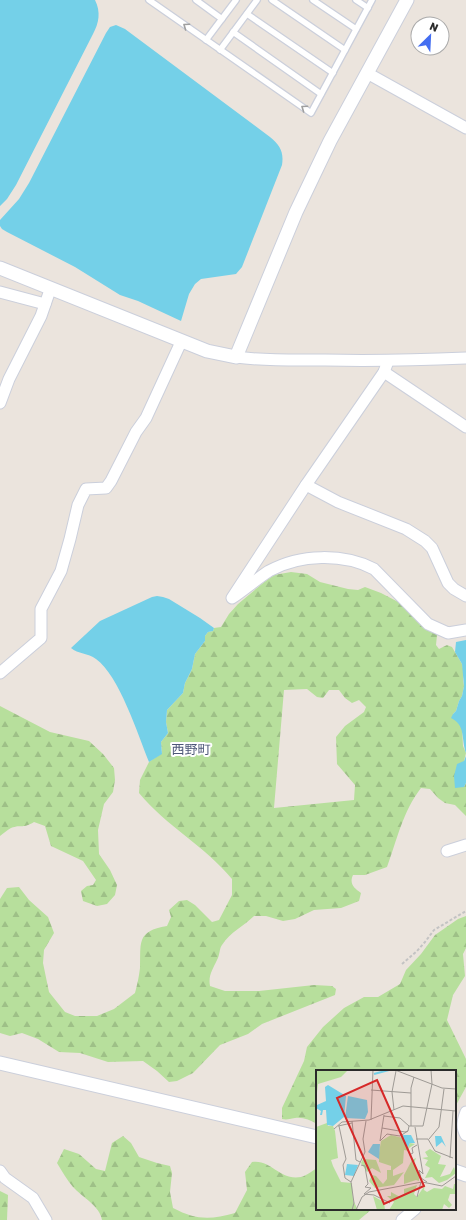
<svg xmlns="http://www.w3.org/2000/svg" width="466" height="1220" font-family="Rubik,'Noto Sans JP',sans-serif">
<defs>
<pattern id="forest-firs" width="22" height="20" patternUnits="userSpaceOnUse"><rect width="22" height="20" fill="#b7df9c"/><path d="M5 1l3.5 6h-7zM16 11l3.5 6h-7z" fill="#9ec087"/></pattern>
</defs>
<rect width="100%" height="100%" fill="#ebe4dd"/>
<g fill="url(#forest-firs)" fill-rule="evenodd">
<path d="M291,572L307,574L320,582L348,589L358,590L365,587L381,593L406,606L437,635L436,645L439,649L447,645L452,647L462,664L464,673L463,679L464,686L462,696L459,701L456,711L453,714L462,727L463,746L466,753L464,761V787L466,783V816L455,805L445,803L438,798L430,789L421,788C403,811 397,840 387,867L365,875H353C349,884 354,888 361,893L359,901L341,908L314,910L295,919L283,921L266,916H254C244,926 230,932 222,945C219,949 220,955 217,960C213,969 208,975 210,986L225,991H259L314,985L332,986L336,989L335,995L262,1024L248,1034L220,1045L193,1073L177,1081L169,1082L157,1071L143,1061L108,1062L80,1053L59,1052L38,1039L22,1033L10,1036L0,1033V899L7,888L19,887L29,900L48,917L54,933L44,950L43,963L49,992L65,1012L75,1016H97L114,1009L135,993C137,985 139,977 140,968C141,943 136,931 167,926L171,917L169,910L179,901L187,900L195,905L212,922L219,920L232,895V879C205,846 166,826 139,793L140,780L149,762L162,753L161,742L168,733L166,722L167,710L183,693L185,683L192,669L195,654L205,641V636L208,632L213,631L214,628L221,627L229,614L238,604L263,583L274,575ZM307,689L317,697L323,698L329,690H339L345,698L352,703L359,700L366,707L364,712L345,726L336,737L337,764L355,785L354,800L274,808L284,690Z"/>
<path d="M0,706L50,732L89,741L103,754L114,768L115,780L113,792L104,804L98,830L99,854L110,870L117,885L115,895L107,904L97,906L83,901L81,891L87,886L93,885L96,880L83,861L51,846L45,826L34,822C23,829 22,824 11,828C7,830 4,833 0,836Z"/>
<path d="M466,916V948L463,954L465,976L453,995L447,1020L466,1059V1087L455,1107V1071H317V1124C310,1120 303,1117 295,1118C289,1119 287,1120 282,1119V1108L304,1061L307,1047L323,1027L344,1008L364,997H378L400,984L406,970L421,954L435,935L458,919Z"/>
<path d="M123,1136L131,1143L139,1157L157,1163L170,1166L172,1173L170,1192L173,1208C196,1220 210,1220 235,1213L247,1190L245,1172L252,1162C272,1159 279,1181 301,1177C306,1176 312,1171 317,1168V1209H372L359,1220H102C100,1206 82,1197 73,1187C67,1180 62,1171 57,1163L64,1149L79,1154L96,1169L105,1171L112,1143Z"/>
<polygon points="0,1191 8,1195 7,1220 0,1220"/>
</g>
<g fill="#74d0e8">
<path d="M0,0H95C101,12 99,23 93,34L16,185L7,199L0,206Z"/>
<path d="M116,25L125,29L270,137C280,145 284,152 282,165L242,267L236,274L201,279L195,284L189,294L181,321L138,301L120,295L75,267L7,232L2,229L0,226V220L19,199L29,183L106,33L110,27Z"/>
<path d="M157,596L163,597L169,599L200,618L214,628L213,631L208,632L205,636V641L195,654L192,669L185,683L183,693L167,710L166,722L168,733L161,742L162,754L149,762C138,735 119,675 96,659C88,653 78,654 71,648L100,621L152,597Z"/>
<path d="M466,640V753C461,739 466,725 451,718L453,714L456,711L459,701L462,696L464,686L462,664L455,652L456,642Z"/>
<polygon points="466,756 466,783 464,787 455,788 454,776 457,764 464,761"/>
</g>
<g fill="none" stroke-linecap="round" stroke-linejoin="round">
<g stroke="#cbcfdb" stroke-width="8">
<g id="service">
<polyline points="149,0 311,113 372,0"/>
<polyline points="196,0 222,19"/>
<polyline points="272,0 345,50"/>
<polyline points="313,0 356,29"/>
<polyline points="356,0 368,8"/>
<polyline points="247,14 333,73"/>
<polyline points="233,32 321,94"/>
<polyline points="206,40 236,0"/>
<polyline points="220,50 257,0"/>
</g>
</g>
<g stroke="#cbcfdb" stroke-width="13">
<g id="minor">
<polyline points="367,73 466,128"/>
<polyline points="0,292 45,304"/>
<path d="M236,357C265,361 295,360 325,360C372,361 419,360 466,358"/>
<path d="M388,361L384,372L306,485L232,598C244,590 258,578 269,571C300,554 343,553 374,569L428,624L448,633L466,630"/>
<polyline points="384,372 466,427"/>
<polyline points="0,403 9,379 41,316 50,290"/>
<polyline points="306,485 338,502 406,529 425,541 432,548 448,583 454,589 466,596"/>
<polyline points="0,673 41,638 41,609 61,571 70,539 78,505 86,489 106,488 111,481 136,432 146,418 181,342"/>
<polyline points="447,851 466,845"/>
<path d="M466,1112C463,1120 461,1127 466,1135"/>
<polyline points="0,1171 5,1178 33,1198 46,1220"/>
<polyline points="402,1220 415,1209"/>
</g>
</g>
<g stroke="#cbcfdb" stroke-width="15">
<g id="tertiary">
<polyline points="0,268 207,351 236,357 296,212 330,141 407,0"/>
<polyline points="0,1063 317,1137"/>
<polyline points="455,1171 466,1175"/>
</g>
</g>
<polyline stroke="#c3c3c3" stroke-width="2" stroke-dasharray="3 2" stroke-linecap="butt" points="402,964 417,951 425,942 434,930 466,911"/>
<use href="#service" stroke="#fff" stroke-width="5.5"/>
<use href="#minor" stroke="#fff" stroke-width="11"/>
<use href="#tertiary" stroke="#fff" stroke-width="13"/>
</g>
<defs><path id="oneway-chevron" d="M-2-3.5L2.5 0L-2 3.5" fill="none" stroke-width="1.6" stroke-linecap="round" stroke-linejoin="round"/></defs>
<g stroke="#9f9f9f">
<use href="#oneway-chevron" transform="translate(186 26) rotate(-145)"/>
<use href="#oneway-chevron" transform="translate(304 108) rotate(-145)"/>
</g>
<g text-anchor="middle" stroke-width="4" stroke-linejoin="round" paint-order="stroke">
<g font-size="13" fill="#4d5778" stroke="#fff">
<text x="191" y="754">西野町</text>
</g>
</g>
<g transform="translate(316 1070)">
<rect width="140" height="140" fill="#ebe4dd"/>
<path d="M75,65L87,68L91,79L94,73L99,74L93,78V81L88,80L87,93L77,100V106L88,102L78,115L59,118L53,111L56,105L60,106L67,114L71,109V100H75V96L63,92V83L65,71ZM114,79L125,86L122,94L130,95L124,107L134,104L138,97L140,103L131,110L123,113L116,107L109,108L114,98L109,95L112,90L106,88L112,87L109,82ZM100,88L98,93L103,103V111L100,110L88,114V105L96,90ZM47,89L60,90L65,103L56,98L51,102L45,93ZM138,114H140V124H134L132,130L136,135L133,138L128,134L126,140H73L78,132L71,126H75V122L84,127L88,124V119L101,115L98,124L101,127L109,115L108,120L111,122L118,118L126,119L129,116L137,119ZM57,126L68,132L69,140H61Z" fill="#b7df9c"/>
<path d="M0,0H32L25,7L2,14L0,31ZM11,53L12,56H17L19,61L22,88L15,90L17,96L25,112L36,113L37,130L42,140H0V57Z" fill="#b7df9c"/>
<path d="M12,15L30,26L28,47L17,56L11,55L10,40H7L6,45H4L5,41L0,38L1,35L10,31L9,17ZM32,26L51,30L52,42L49,49L29,48ZM88,65H95L99,73H94L91,79L85,66ZM119,66H125L130,77L126,72L120,77ZM57,74H64L63,89L52,82ZM31,94L42,95L38,106L29,105Z" fill="#74d0e8"/>
<path fill="none" stroke="#74d0e8" stroke-width="2" d="M58,4L73,0"/>
<path fill="none" stroke="#9e9a95" stroke-width="1" d="M79,0L126,18L140,19M55,20L95,23M78,40L76,22L80,1M68,45L64,71L71,64L84,66L92,61M68,46L84,48L93,56H107L116,14L115,0M55,50L57,0M36,51L40,90L44,92M22,56L36,53M23,56L30,89L27,95L29,108L35,112M95,56V18L98,7M99,57L107,104L103,100L105,108L111,112M66,58L89,62L92,61L93,56M18,59L26,52L53,50L87,36L140,41M100,69H112L119,81L137,88M113,69L123,57L128,19M93,85L97,83L96,78L101,75M134,88L137,41M45,95L49,96L50,103L52,114L49,117L55,118L48,124L58,125L74,133M101,127L105,112M36,140L38,133L35,112L49,82L47,69L50,51M40,140L46,127L53,122L106,112L126,116L140,106"/>
<path fill="#d62828" fill-opacity="0.15" stroke="#d62828" stroke-width="2" d="M61,10L108,116L68,134L21,28Z"/>
<rect width="140" height="140" fill="none" stroke="#2a2a2a" stroke-width="2"/>
</g>
<g transform="translate(430 36) rotate(24)"><circle r="19" fill="#ffffff" stroke="#aaaaaa"/>
<path d="M0-3L7 15L0 10L-7 15Z" fill="#446ef1"/>
<text y="-6" font-size="11" font-weight="bold" text-anchor="middle" fill="#2a2a2a">N</text>
</g>
</svg>
